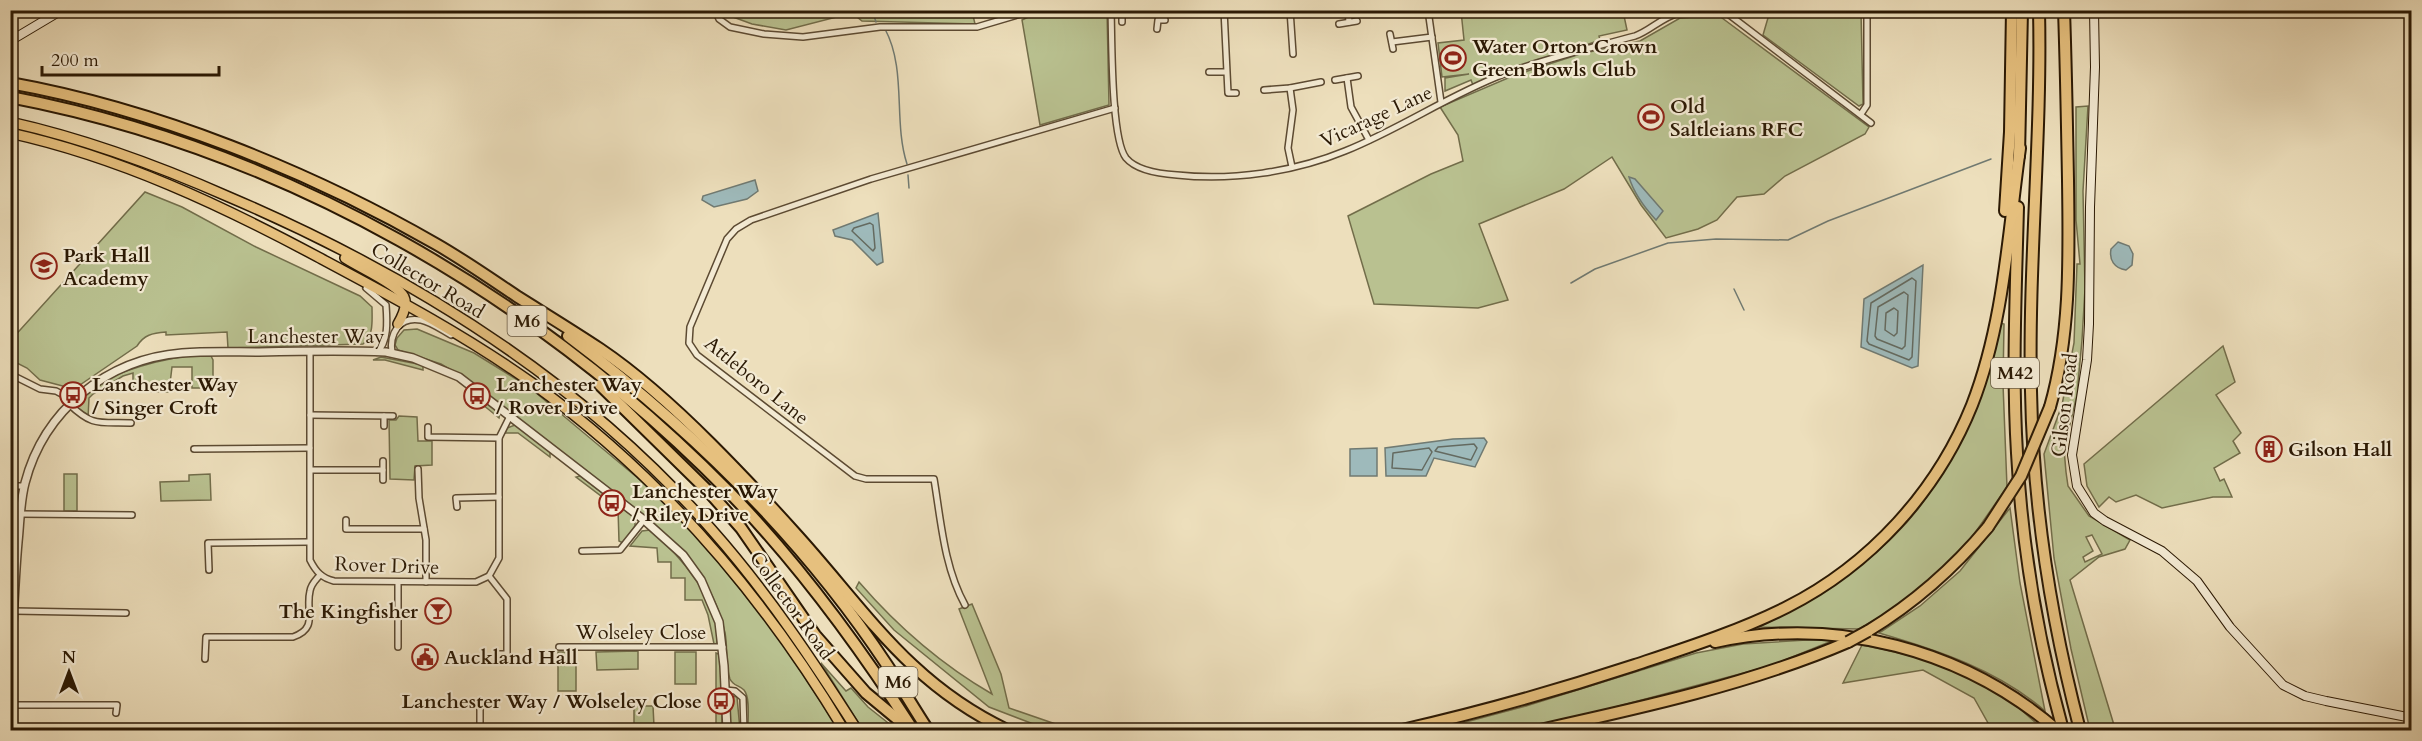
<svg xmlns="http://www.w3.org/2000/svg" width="2422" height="741" font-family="Cardo,serif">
<rect width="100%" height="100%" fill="#eddfbc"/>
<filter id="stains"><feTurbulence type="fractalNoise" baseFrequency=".00333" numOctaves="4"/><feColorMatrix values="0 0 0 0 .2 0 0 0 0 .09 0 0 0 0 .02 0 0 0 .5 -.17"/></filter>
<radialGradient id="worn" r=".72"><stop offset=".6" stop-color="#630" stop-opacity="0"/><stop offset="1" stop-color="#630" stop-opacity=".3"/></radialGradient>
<g fill="#b9c190" stroke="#726d4a" stroke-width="1.5" fill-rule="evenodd">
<polygon points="1043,10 1107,11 1109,105 1040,125 1022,20"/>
<polygon points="902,11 908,13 914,10 972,11 975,24 862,21 852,13 786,30 752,24 725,14 722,11"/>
<polygon points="1461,11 1623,11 1627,30 1599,36 1600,40 1473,85 1471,80 1445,91 1445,78 1469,74 1442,77 1438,43 1464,40"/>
<polygon points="1770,11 1861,11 1863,104 1859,106 1763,35"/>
<polygon points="1718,15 1869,127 1865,134 1785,176 1764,194 1737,197 1717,220 1698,229 1666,238 1641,205 1612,157 1564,189 1479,224 1508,300 1478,308 1374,304 1348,216 1431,174 1463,161 1458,135 1440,107 1515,75 1580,54 1640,41 1680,18"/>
<path d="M2088,106L2083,191L2085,289L2082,340L2077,395L2064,449L2066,472L2068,486L2089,516L2130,540L2125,549L2099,557L2070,580L2114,725L2106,730H2090L2071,649L2054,558L2044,454L2062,405L2074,343L2077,264H2080L2076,220V107ZM2092,535L2102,554L2085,562L2083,557L2093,551L2086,537Z"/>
<path d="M145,192L182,207L256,247L360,296L372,307C372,321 374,335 363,344L228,348L227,332L166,335V332C152,333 144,335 137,346L74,389L40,380L27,368L11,360V340Z"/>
<path d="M2000,323L2004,324L2003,384L2007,487L1965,547L1922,588L1885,614L1859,629L1759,627C1826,595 1903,544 1939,477C1948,461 1953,442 1959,426C1973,391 1986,357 2000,323Z"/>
<path d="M417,329L474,353L529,387L664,500L702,542L778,636L839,730L751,729L748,726C748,717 750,697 744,690C739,685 733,686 730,679C725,666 728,647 725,633C714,582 682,547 643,515L460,375L441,364L398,350L395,345L397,338L404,330Z"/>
<polygon points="2223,346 2235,382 2216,395 2241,433 2233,441 2240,453 2214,468 2220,481 2224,479 2232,497 2213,497 2162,508 2136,495 2116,502 2109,497 2099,507 2087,486 2084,464"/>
<path d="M187,356H211L213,360V383H210L209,388H192V367H172L169,392L133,391V373L123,376L93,394L89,398L88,418L76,408C84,377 159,360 187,356Z"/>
<polygon points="381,357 423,365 423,370 385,360 373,360"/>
<polygon points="466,391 477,394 500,413 499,418"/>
<polygon points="399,416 417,417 418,441 432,441 432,465 415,466 414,480 390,479 389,420 396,420"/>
<polygon points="515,425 550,451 550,457 518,433 505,433 507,428"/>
<rect x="64" y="474" width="13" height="37"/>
<polygon points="210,474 211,500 161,501 160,482 189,481 189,475"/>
<polygon points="580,476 635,518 635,526 623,543 619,541 618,509 576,477"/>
<path d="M2010,508L2020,583L2045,711C1998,670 1937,650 1879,633L1920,606L1960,571Z"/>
<path d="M650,530C679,554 722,603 717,644H714L708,615L702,600H685V578H671V562H658L657,548L630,546L642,531Z"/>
<path d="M859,582C897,626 942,665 992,694L959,609L972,604L1001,674L1009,708L1073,730H1049L989,707L894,630L856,588Z"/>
<polygon points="1839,638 1770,666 1604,710 1514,730 1436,730 1526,706 1696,653 1743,644"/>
<path d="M1862,645C1916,655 1973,671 2017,706C2026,714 2035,723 2045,730H1992L1974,698L1923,670L1843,683Z"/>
<polygon points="638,651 638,669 597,670 596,652"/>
<rect x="558" y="652" width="18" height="39"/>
<rect x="675" y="652" width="21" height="32"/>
<polygon points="716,653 721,655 722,728 716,730"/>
<polygon points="821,663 846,691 851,688 868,707 897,730 863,730"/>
<polygon points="732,696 737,697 740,730 733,730 730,724 730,699"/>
<polygon points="634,706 653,706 654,726 678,726 678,729 634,730"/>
</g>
<g fill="#9ebabb" stroke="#707a72" stroke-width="1.5">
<path d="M1629,177L1635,179L1663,211L1656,220C1644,207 1634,194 1629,177Z"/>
<polygon points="755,180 758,191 747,199 714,207 702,200 703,196"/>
<polygon points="878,213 883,262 877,265 852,240 835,236 833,230"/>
<path d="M2118,242L2129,246L2133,254L2132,265L2126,270C2114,268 2109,260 2111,249Z"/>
<polygon points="1923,265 1918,366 1912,368 1861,347 1864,299"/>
<polygon points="1484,438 1487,442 1475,467 1434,458 1426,476 1386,476 1385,448 1453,439"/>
<polygon points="1377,448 1377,476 1350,476 1350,449"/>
</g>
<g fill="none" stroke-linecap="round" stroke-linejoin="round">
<g stroke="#646a60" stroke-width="1.5">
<polygon points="870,223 873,225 875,248 873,251 852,231 854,228"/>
<polygon points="1912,278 1916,281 1912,357 1909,360 1869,344 1867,341 1871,303"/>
<polygon points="1904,292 1908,295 1905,346 1902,349 1877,339 1875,336 1878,307"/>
<polygon points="1894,308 1898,311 1897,333 1894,336 1885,330 1886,313"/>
<polygon points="1474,444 1477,448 1471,460 1435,451 1438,447"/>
<polygon points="1429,448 1432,452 1422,470 1392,468 1393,453"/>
</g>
<g stroke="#707a72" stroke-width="1.5">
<polyline points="872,10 876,22"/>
<path d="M885,29C907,70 893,121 907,164"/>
<polyline points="908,175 909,188"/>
<polyline points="1571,283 1595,269 1668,243 1716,239 1788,240 1828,221 1991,159"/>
<polyline points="1734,289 1744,310"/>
</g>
<g stroke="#5c4a32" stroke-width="8">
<g id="minor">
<polyline points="715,10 719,19 730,27 764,34 803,37 880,27 977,27 1034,10"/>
<path d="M1111,10C1112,40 1111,139 1126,158C1137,171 1161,174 1177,175C1232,181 1294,172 1345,151C1400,129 1449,95 1504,74C1547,58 1591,48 1635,36C1650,31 1662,17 1679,13C1687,11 1697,12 1705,10"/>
<polyline points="1122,10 1122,22"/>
<polyline points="1224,10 1228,93 1236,93"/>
<polyline points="1290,10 1293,54"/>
<polyline points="1348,10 1349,22"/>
<polyline points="1428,10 1441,102"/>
<polyline points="1723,10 1871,123"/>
<polyline points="1339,24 1357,21"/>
<polyline points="1157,29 1158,20 1165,20"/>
<polyline points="1390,34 1393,49"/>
<polyline points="1392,42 1432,37"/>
<polyline points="1209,72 1226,72"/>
<polyline points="1347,78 1351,107 1369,140"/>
<polyline points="1335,80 1358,76"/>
<polyline points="1290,88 1293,110 1288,148 1292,167"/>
<polyline points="1264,90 1290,88 1321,82"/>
<polyline points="1861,114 1867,105 1867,10"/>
<path d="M366,288L386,305C387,319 389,342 377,352"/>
<path d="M310,351V560C316,572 322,578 334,581L469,582H476L489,576L499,558V438L510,416"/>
<path d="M392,353C389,334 399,316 421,320C431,322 442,330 451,335"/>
<polyline points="10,374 40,389 56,391 73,400"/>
<path d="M69,404C93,427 99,422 131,423"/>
<polyline points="310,415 393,416"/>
<polyline points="384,416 384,426"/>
<polyline points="428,427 428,437 499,438"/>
<polyline points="194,449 310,448"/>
<polyline points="418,469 419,498 426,540 426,582"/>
<polyline points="311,470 383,470"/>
<polyline points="383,480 383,461"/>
<polyline points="10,486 24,486"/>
<polyline points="457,507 456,498 499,497"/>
<polyline points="20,514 132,515"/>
<polyline points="346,520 346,529 424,529"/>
<polyline points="582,551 620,550 644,520"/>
<polyline points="209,570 208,543 309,542"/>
<polyline points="489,576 507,599 507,654 497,654"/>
<polyline points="398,582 398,647"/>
<path d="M965,605C944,567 941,521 934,479H866L855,476L697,355L689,343L690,327L727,239L736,229L751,220L871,179L1115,108"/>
<polyline points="14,611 126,613"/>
<polyline points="559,647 723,647"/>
<path d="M205,659L206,637H293C319,628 305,611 310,591C311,584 316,580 320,575"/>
<polyline points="726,690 735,691 743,698 744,730"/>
<polyline points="10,705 117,705 116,713"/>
<polyline points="480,710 480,730"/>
</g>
</g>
<g stroke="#5c4a32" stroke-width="10">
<path id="tertiary" d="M10,678C13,633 14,587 18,542C20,523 20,502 25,483C44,410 107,359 182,353C207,351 233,352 259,352C301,351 344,350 386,352L413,358L459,377L644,520L683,555L701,580L719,622L724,666L727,730"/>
</g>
<g stroke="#2b1904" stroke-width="10">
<g id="secondary">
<polyline points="2094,10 2095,67 2090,207 2089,324 2087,360 2072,455 2077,486 2094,513 2105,521 2162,551 2197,581 2230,627 2283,685 2305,696 2326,701 2412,718"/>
<polyline points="10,41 62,10"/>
</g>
</g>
<g stroke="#2b1904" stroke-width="12">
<g id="trunk">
<path d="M10,122C86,139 159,166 229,197C409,274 583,382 712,530C767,592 813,661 857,730"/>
<path d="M10,133C119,157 221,205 318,257C391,296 465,335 532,383C661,476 763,595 844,730"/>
<path d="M345,258C358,267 398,284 404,297C408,305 402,317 398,324"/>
</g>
</g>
<g stroke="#2b1904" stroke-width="14">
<g id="motorway">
<path d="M2039,10C2042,137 2028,264 2031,391C2033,505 2051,620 2080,730"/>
<path d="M10,83C155,109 309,171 436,244C464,260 491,279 518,297C545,314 573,331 600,349C640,376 677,410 711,444C740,473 768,503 795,533C865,610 908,683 1007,730"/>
<path d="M10,97C283,149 535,295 729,492C799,564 859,646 913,730"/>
<polyline points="2019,156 2022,10"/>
<path d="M2018,207C2016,289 2012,371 2017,453C2022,546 2038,640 2063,730"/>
<polyline points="2005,211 2010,132 2012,10"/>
<path d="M568,336C689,427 803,538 887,665C901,686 914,709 928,730"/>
<polyline points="600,385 710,493 741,528 815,635 866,693 907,727"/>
<path d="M2050,407C2071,333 2069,257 2068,180C2067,123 2066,67 2064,10"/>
<path d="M1868,631C1914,603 1953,569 1988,527"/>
<path d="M1715,642C1836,616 1963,649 2057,730"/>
<path d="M1402,730C1481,712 1559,690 1635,665C1686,648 1739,631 1787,607C1870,565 1937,492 1972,405C2004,323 2008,234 2020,148"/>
<path d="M1540,730C1640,708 1753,683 1848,642"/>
</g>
</g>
<use href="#minor" stroke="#f3ead3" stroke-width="5"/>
<use href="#tertiary" stroke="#f3ead3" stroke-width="7"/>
<use href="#secondary" stroke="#f3ead3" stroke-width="8"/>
<use href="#trunk" stroke="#e6c07e" stroke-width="9"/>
<use href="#motorway" stroke="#e6c07e" stroke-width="10"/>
<g stroke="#2b1904" stroke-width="14" stroke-linecap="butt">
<g id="motorway-bridge">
<polyline points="1988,527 2021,476 2050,407"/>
<polyline points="1848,642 1868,631"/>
</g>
</g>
<use href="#motorway-bridge" stroke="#e6c07e" stroke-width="10"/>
</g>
<defs>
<g id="stadium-ring" transform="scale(1.35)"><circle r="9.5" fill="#f3ead3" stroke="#8f2418" stroke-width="1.5"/><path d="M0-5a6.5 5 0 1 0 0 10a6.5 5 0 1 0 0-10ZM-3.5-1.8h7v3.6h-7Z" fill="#8f2418"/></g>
<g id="school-ring" transform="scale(1.35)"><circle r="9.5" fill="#f3ead3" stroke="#8f2418" stroke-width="1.5"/><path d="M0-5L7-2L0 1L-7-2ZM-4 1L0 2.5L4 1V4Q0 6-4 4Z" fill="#8f2418"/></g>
<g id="bus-ring" transform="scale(1.35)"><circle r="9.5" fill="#f3ead3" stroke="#8f2418" stroke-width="1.5"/><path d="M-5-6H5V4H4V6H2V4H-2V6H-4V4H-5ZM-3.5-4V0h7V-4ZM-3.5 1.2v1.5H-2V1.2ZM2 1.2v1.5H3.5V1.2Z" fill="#8f2418"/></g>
<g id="building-ring" transform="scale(1.35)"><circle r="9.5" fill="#f3ead3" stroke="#8f2418" stroke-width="1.5"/><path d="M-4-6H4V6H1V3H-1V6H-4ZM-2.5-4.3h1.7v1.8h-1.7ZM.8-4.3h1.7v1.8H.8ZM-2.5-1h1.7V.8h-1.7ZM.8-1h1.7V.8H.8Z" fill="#8f2418"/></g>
<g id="bar-ring" transform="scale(1.35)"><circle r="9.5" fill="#f3ead3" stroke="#8f2418" stroke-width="1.5"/><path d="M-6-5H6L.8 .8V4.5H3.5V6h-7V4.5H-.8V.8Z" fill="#8f2418"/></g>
<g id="civic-ring" transform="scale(1.35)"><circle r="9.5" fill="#f3ead3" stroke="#8f2418" stroke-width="1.5"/><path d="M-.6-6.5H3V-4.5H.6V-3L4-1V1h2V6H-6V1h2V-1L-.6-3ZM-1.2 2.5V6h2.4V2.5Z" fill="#8f2418"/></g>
</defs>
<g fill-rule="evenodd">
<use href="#stadium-ring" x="1453" y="58"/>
<use href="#stadium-ring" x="1651" y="117"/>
<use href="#school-ring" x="44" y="266"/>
<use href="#bus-ring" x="73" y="395"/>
<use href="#bus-ring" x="477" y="396"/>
<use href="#building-ring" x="2269" y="449"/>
<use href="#bus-ring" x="612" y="503"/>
<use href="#bar-ring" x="438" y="611"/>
<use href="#civic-ring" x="425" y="657"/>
<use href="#bus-ring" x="721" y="701"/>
</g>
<g text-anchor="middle" stroke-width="4.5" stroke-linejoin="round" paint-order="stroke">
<g fill="#f3ead3" stroke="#675842" stroke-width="1.5">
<rect x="507.5" y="306" width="39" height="30" rx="4.5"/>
<rect x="1991" y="358" width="48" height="30" rx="4.5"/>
<rect x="878.5" y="667" width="39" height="30" rx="4.5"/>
</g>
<g font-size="18" font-weight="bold" fill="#2b1904">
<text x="527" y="327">M6</text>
<text x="2015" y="379">M42</text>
<text x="898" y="688">M6</text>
</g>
<g font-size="20" font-weight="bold" fill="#2b1904" stroke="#f3ead3" text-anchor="start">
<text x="1472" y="53">Water Orton Crown<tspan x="1472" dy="23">Green Bowls Club</tspan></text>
<text x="1670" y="113">Old<tspan x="1670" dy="23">Saltleians RFC</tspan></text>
<text x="63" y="262">Park Hall<tspan x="63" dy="23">Academy</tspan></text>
<text x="92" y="391">Lanchester Way<tspan x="92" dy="23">/ Singer Croft</tspan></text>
<text x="496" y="391">Lanchester Way<tspan x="496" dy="23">/ Rover Drive</tspan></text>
<text x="2288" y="456">Gilson Hall</text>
<text x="632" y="498">Lanchester Way<tspan x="632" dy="23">/ Riley Drive</tspan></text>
<text x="418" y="618" text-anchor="end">The Kingfisher</text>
<text x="444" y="664">Auckland Hall</text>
<text x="702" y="708" text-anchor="end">Lanchester Way / Wolseley Close</text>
</g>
<g font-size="20" fill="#2b1904" stroke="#f3ead3">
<text transform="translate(1376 116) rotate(-25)" y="7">Vicarage Lane</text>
<text transform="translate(428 280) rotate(31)" y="7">Collector Road</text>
<text x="316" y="343">Lanchester Way</text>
<text transform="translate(757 380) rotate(39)" y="7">Attleboro Lane</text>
<text transform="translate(2064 405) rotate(-83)" y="7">Gilson Road</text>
<text transform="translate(387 565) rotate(2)" y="7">Rover Drive</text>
<text transform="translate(792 605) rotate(54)" y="7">Collector Road</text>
<text x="641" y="639">Wolseley Close</text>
</g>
</g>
<rect width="2422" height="741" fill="none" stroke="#eddfbc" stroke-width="36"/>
<rect x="12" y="12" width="2398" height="717" fill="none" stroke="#2b1904" stroke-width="3"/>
<rect x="18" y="18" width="2386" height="705" fill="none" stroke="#2b1904" stroke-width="1.5"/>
<g transform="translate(69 672)" stroke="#f3ead3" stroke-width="4.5" paint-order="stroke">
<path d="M0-4.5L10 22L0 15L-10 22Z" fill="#2b1904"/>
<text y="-9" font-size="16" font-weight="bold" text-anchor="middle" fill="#2b1904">N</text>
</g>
<path d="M42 66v9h177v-9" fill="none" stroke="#2b1904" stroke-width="3"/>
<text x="51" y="66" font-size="18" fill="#2b1904" stroke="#f3ead3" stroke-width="4.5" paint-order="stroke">200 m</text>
<rect width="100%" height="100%" filter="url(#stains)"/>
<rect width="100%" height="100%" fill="url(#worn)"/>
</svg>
